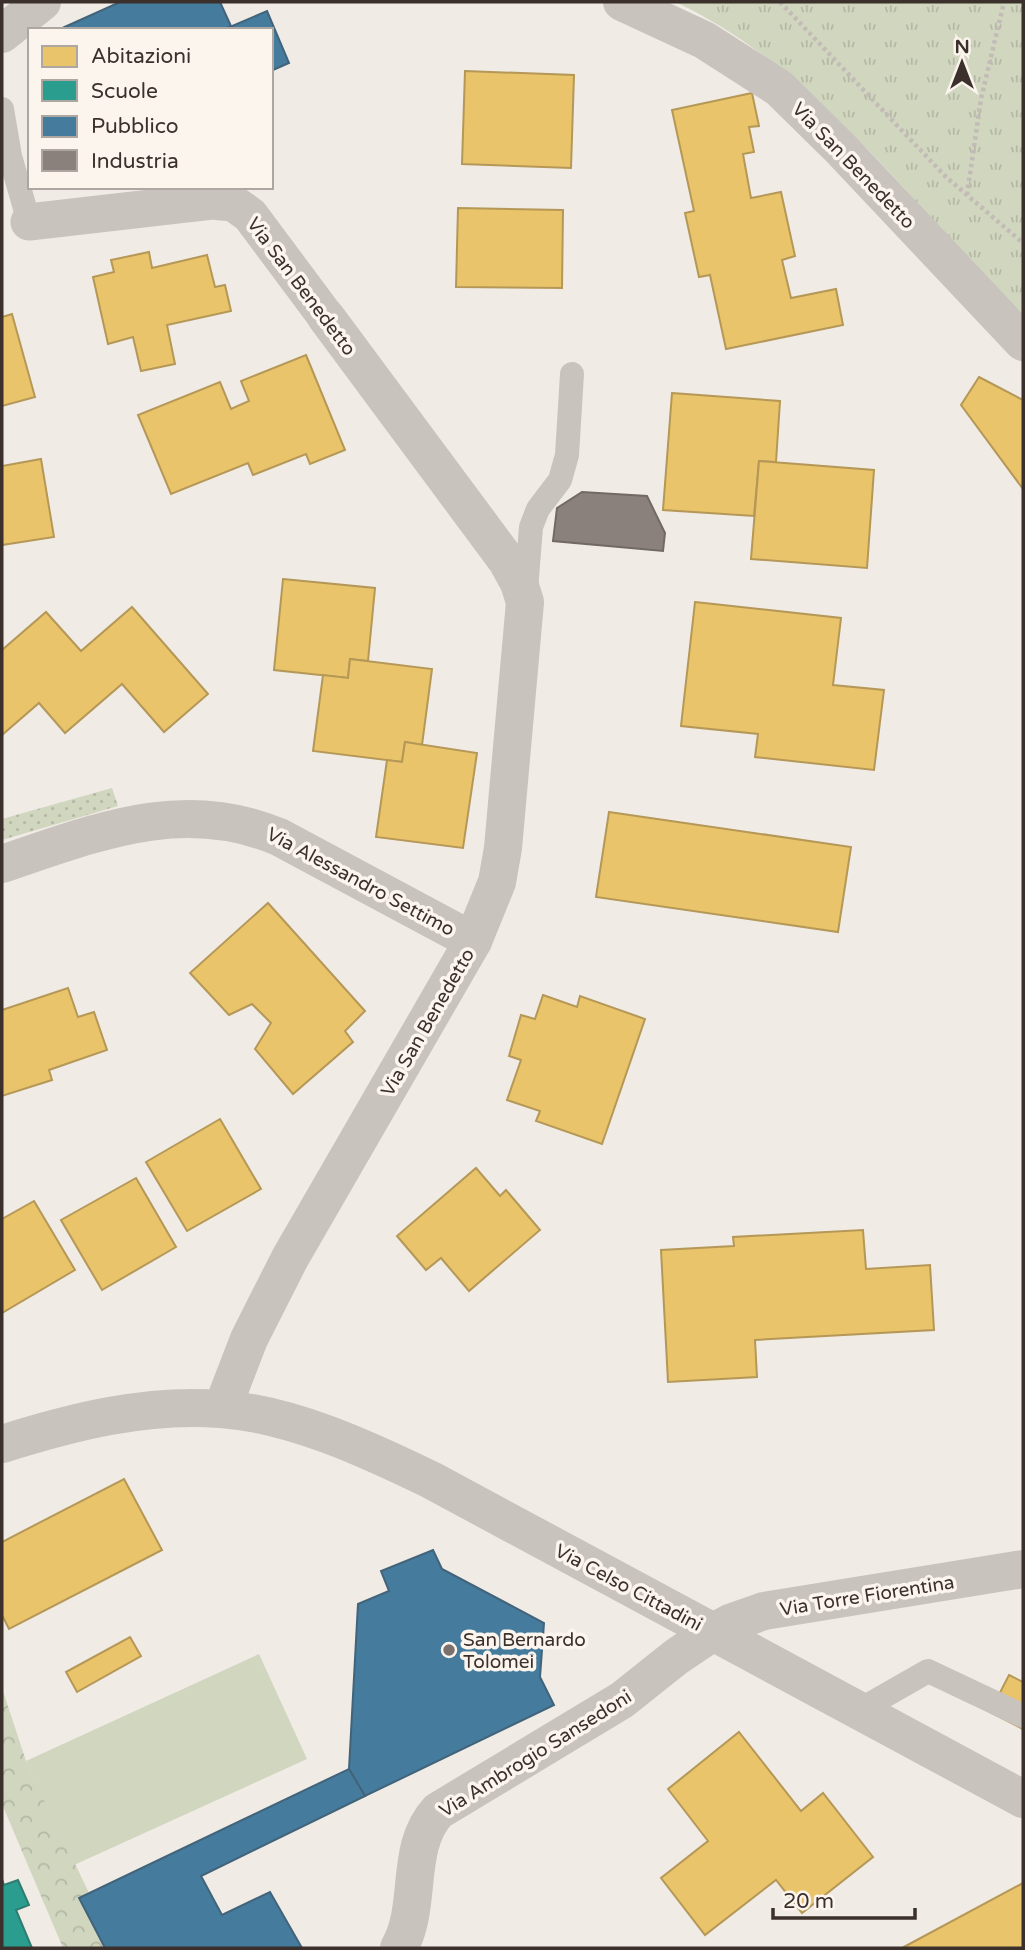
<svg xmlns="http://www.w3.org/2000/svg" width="1025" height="1950" font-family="'Varela Round',sans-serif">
<defs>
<pattern id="grass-dots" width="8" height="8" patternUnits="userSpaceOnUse" patternTransform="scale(1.75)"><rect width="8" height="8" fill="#d1d6bf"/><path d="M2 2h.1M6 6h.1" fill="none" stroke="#b4b8a4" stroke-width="1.8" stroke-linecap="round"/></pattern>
<pattern id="forest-crowns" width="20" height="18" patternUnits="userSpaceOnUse" patternTransform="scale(1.75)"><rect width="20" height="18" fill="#d1d6bf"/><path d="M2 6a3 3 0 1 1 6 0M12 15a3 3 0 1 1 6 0" fill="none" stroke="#b4b8a4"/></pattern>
<pattern id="park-tufts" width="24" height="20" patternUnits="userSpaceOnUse" patternTransform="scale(1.75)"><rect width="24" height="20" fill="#d1d6bf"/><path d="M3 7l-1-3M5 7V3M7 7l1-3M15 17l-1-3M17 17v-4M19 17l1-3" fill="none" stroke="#b4b8a4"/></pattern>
</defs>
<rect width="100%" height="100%" fill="#f0ebe5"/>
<polygon fill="url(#grass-dots)" points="112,788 118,806 2,840 2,819"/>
<polygon fill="url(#forest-crowns)" points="2,1688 26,1761 89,1893 80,1898 105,1948 63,1948 2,1804"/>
<path fill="url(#park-tufts)" d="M676,2H1023V315C911,205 821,72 676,2Z"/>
<polygon fill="#d1d6bf" points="259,1654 307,1759 74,1865 26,1761"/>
<g fill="#e9c46a" stroke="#b59857" stroke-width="2">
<polygon points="465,71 574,75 571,168 462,164"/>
<polygon points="752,93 759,126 749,127 754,152 743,154 751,198 781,192 795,256 782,260 791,298 836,289 843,325 726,349 710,275 699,277 685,213 694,211 672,110"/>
<polygon points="458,208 563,210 562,288 456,287"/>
<polygon points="149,252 152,268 207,255 215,287 225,285 231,311 167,325 175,364 141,371 133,337 108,344 93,277 114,272 111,260"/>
<polygon points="12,314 35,397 2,406 2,317"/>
<polygon points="306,355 345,450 310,464 306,454 253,475 248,463 171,494 138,415 220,382 231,409 249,401 241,381"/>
<polygon points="979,377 1023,400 1023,489 961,405"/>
<polygon points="672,393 780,401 776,462 759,461 754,516 663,510"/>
<polygon points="41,459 54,537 2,545 2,466"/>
<polygon points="759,461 874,470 867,568 751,559"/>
<polygon points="283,579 375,588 368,661 350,659 348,678 274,670"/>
<polygon points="695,602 841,618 833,685 884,690 874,770 755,757 758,734 681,726"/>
<polygon points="132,607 208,694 164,732 122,684 65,733 39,703 2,735 2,650 46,612 81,651"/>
<polygon points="350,659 432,669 422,745 405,742 402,762 313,751 323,675 348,678"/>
<polygon points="405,742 477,753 463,848 376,837 387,760 402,762"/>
<polygon points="609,812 851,847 838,932 596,897"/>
<polygon points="268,903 365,1011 345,1031 353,1042 293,1094 255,1049 271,1023 252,1004 229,1015 190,973"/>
<polygon points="68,988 78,1017 94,1012 107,1050 49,1070 52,1080 2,1096 2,1010"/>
<polygon points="543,995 577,1007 580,996 645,1019 602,1144 536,1121 540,1111 507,1100 521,1060 509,1056 521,1015 535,1019"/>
<polygon points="220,1119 261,1189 187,1231 146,1162"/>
<polygon points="476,1168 500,1196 506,1190 540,1230 469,1291 441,1258 426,1270 397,1236"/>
<polygon points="136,1178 176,1247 102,1290 61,1220"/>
<polygon points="34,1201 75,1270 2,1313 2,1219"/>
<polygon points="863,1230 866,1269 930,1265 934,1330 755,1340 757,1377 668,1382 661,1250 734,1246 733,1237"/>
<polygon points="124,1479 162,1550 9,1629 2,1615 2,1542"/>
<polygon points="130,1637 141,1656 77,1692 66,1672"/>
<polygon points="1009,1675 1023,1682 1023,1729 990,1712"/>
<polygon points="739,1732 801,1811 823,1793 873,1857 802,1913 776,1880 705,1935 661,1878 708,1841 668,1789"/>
<polygon points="1023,1883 1023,1948 902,1948"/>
</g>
<polygon fill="#2a9d8f" stroke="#2f7c71" stroke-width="2" points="2,1879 4,1885 18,1880 29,1905 16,1910 32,1948 2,1948"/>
<g fill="#457b9d" stroke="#42647b" stroke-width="2">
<polygon points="120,2 220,2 231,26 223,30 58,30"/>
<polygon points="267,11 289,63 271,71 271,30 223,30"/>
<polygon points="433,1550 442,1569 544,1623 540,1677 554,1705 365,1796 349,1769 358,1604 389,1591 381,1571"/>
<polygon points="349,1769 365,1796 201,1876 222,1915 270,1892 302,1948 105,1948 79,1898"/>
</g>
<polygon fill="#8a817c" stroke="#726964" stroke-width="2" points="582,492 647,496 665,533 663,551 553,541 557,508"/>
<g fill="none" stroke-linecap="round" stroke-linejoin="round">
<g stroke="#c2bbb6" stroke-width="4.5" stroke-dasharray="3.5 3.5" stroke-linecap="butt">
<polyline points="780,2 946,177 1023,243"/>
<polyline points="967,195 981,99 1004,2"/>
</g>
<g stroke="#c9c3be" stroke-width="24">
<polyline points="2,109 10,156 29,222"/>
<polyline points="526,590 531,527 538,509 560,480 567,455 572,374"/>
<polyline points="858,1711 928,1671 1023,1716"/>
</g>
<polyline stroke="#c9c3be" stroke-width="37" points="29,222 212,201 233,203 250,215 326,317"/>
<g stroke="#c9c3be" stroke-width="38">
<polyline points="622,2 704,40 779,88 841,149 1023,342"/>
<polyline points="2,34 42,2"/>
<path d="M2,864C95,833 182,796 279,837L473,941"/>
<polyline points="222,1409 249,1339 290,1258 473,941 497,882 503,848 525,602 519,583 507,561 326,317"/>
<path d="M399,1948C423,1906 404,1848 438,1811L622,1700L676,1657L713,1632L730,1623L764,1611L1023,1569"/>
</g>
<path stroke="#c9c3be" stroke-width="38" d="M2,1444C72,1422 146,1403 221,1409C292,1414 367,1449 431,1480L1023,1799"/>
</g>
<circle fill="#7a716c" stroke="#fbf5ee" stroke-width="2.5" cx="449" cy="1650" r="7"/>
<g text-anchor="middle" stroke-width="7" stroke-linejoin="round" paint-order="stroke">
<g font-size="19" fill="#3b302b" stroke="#fbf5ee">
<text transform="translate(854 165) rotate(46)" y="7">Via San Benedetto</text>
<text transform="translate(302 286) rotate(53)" y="7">Via San Benedetto</text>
<text transform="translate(361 881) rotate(28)" y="7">Via Alessandro Settimo</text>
<text transform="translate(427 1022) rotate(-60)" y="7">Via San Benedetto</text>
<text transform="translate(629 1587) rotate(28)" y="7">Via Celso Cittadini</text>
<text transform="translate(867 1595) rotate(-9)" y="7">Via Torre Fiorentina</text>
<text transform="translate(535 1753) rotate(-32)" y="7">Via Ambrogio Sansedoni</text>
</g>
<g font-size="19" fill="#3b302b" stroke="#fbf5ee" text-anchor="start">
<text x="463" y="1646">San Bernardo<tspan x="463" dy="22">Tolomei</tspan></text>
</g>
</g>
<rect width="1025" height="1950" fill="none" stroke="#3b302b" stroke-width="7"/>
<rect x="28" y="28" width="245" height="161" fill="#fbf5ee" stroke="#aea6a0" stroke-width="2"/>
<rect x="42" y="46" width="35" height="21" fill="#e9c46a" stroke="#aea6a0" stroke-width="2"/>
<text x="91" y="63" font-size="21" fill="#3b302b">Abitazioni</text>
<rect x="42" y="80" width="35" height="21" fill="#2a9d8f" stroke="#aea6a0" stroke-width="2"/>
<text x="91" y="98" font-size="21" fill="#3b302b">Scuole</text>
<rect x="42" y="116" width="35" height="21" fill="#457b9d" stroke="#aea6a0" stroke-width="2"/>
<text x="91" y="133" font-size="21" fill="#3b302b">Pubblico</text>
<rect x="42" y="150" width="35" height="21" fill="#8a817c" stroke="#aea6a0" stroke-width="2"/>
<text x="91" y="168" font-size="21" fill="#3b302b">Industria</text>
<g transform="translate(962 63)" stroke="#fbf5ee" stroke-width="5" paint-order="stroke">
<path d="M0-5L12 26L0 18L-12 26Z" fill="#3b302b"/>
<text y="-10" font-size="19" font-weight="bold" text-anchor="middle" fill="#3b302b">N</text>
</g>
<path d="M773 1908v10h142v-10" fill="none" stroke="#3b302b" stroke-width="3.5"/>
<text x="783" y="1908" font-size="21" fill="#3b302b" stroke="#fbf5ee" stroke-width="5" paint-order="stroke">20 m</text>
</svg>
